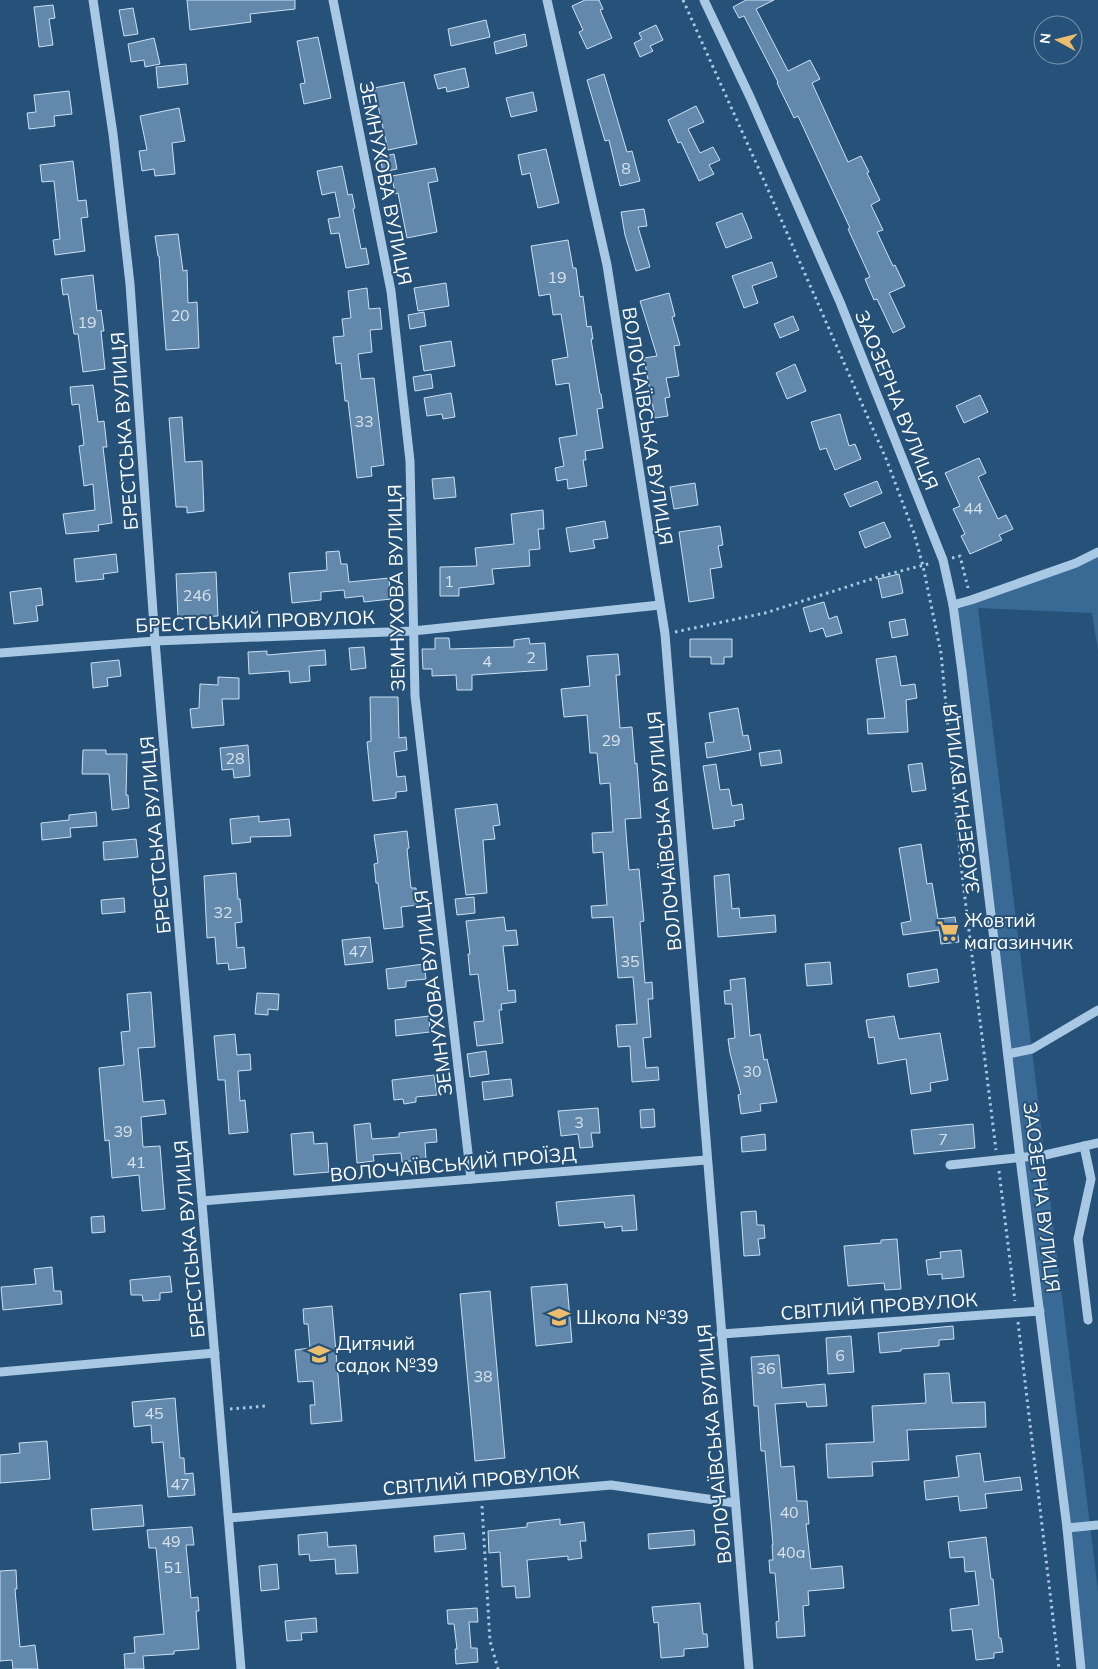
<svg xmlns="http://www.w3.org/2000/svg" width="1098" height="1669" font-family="Mulish,sans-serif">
<rect width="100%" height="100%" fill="#265178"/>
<polygon fill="#396a96" points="1098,552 1098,651 1092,613 978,608 1098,1591 1098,1669 1081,1669 953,605"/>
<g fill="#6289ac" stroke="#cae0f3">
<polygon points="187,0 295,0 295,9 250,14 251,22 190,30"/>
<polygon points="585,0 599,0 603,9 600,10 612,38 587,49 579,32 583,30 572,6"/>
<polygon points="746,0 774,0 756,9 788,71 810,60 820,79 812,83 848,162 861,156 869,172 867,173 880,200 871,205 883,230 877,232 893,266 895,265 905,286 889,293 905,327 893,333 877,299 874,300 865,279 870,277 848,229 850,228 798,116 794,118 777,83 778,82 744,16 739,18 733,7"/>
<polygon points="53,5 55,18 49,19 53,45 39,47 34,7"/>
<polygon points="133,8 138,34 124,36 119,10"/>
<polygon points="486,20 490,37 451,46 448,29"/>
<polygon points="656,25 663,40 650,46 653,51 640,57 634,43 642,39 639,33"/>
<polygon points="525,34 527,46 496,54 494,42"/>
<polygon points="318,37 331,98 304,104 300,84 305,83 297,41"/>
<polygon points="154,38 160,64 145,67 144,60 131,62 128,44"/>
<polygon points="186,64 188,84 158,88 156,67"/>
<polygon points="465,68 469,87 447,92 446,87 438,89 434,75"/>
<polygon points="604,74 627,152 632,151 640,181 620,186 609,140 605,141 587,80"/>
<polygon points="404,82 417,144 388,150 374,88"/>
<polygon points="69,91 72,114 54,116 55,126 29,129 27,113 36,112 34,95"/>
<polygon points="533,92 537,111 511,117 506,98"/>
<polygon points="696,106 704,122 688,129 700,153 713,147 720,160 709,165 714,174 699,181 681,142 678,143 668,120"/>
<polygon points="179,108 185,141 172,143 175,174 155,176 154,169 142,171 139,151 147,150 140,116"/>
<polygon points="546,149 559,203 538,208 530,173 522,175 518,155"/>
<polygon points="394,154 397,169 383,172 380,157"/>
<polygon points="73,161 78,201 86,200 88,217 81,218 85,251 55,255 53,240 60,239 54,181 42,182 40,165"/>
<polygon points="342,166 348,195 352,194 355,208 353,209 361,249 366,248 369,264 346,268 339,233 331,234 328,219 340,217 335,192 322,195 317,171"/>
<polygon points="435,168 438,181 428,183 437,232 407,238 398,193 395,194 392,176"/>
<polygon points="644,209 647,226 638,227 650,267 636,271 625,235 621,212"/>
<polygon points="742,213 752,238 726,248 716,223"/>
<polygon points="178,234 183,271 187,270 188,303 197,302 199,348 166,350 159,256 158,256 155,236"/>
<polygon points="568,240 573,268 576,268 580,297 583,296 587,327 591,326 593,339 591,339 600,394 601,394 603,408 597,409 603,448 585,451 586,460 583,460 587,486 568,489 567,479 557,481 555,468 564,466 559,438 577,435 569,383 556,385 552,360 568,357 561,314 553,315 550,294 539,296 531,246"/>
<polygon points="772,262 777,277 752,286 758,303 744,308 732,276"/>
<polygon points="93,275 97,311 101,310 104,331 101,331 105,369 83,372 78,334 74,334 68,294 63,295 61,279"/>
<polygon points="446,283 449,306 418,311 414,288"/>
<polygon points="367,288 369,309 380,308 382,329 370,330 372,352 358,354 361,379 374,378 384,465 371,467 372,476 357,478 348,401 345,401 341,363 336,364 333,337 344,336 342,319 351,318 348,291"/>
<polygon points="669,293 675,316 672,317 680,345 674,346 679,376 666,378 670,397 665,398 668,416 655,418 644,358 657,356 640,301"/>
<polygon points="424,312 426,326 410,329 408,315"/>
<polygon points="793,316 799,330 780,338 774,324"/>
<polygon points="451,341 455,366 424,371 420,346"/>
<polygon points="795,364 806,391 787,399 776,373"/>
<polygon points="431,374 433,388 415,391 413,377"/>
<polygon points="93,385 98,422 104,421 107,447 103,447 112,523 98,525 99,531 66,534 63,514 95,510 93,484 84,486 79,446 84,445 79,404 72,405 70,387"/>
<polygon points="451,393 455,417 443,419 442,414 427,416 424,398"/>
<polygon points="980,395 988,412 964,423 956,406"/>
<polygon points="840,414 849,446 855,444 861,459 835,470 826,448 820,450 811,422"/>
<polygon points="182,417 185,462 202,461 204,511 187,513 187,507 176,507 169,418"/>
<polygon points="979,458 986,473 978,477 998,519 1006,515 1013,529 999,535 1002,540 970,554 961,536 965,534 953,509 960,506 945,473"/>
<polygon points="454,477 456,497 434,499 432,479"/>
<polygon points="877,481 882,493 850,507 844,494"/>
<polygon points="695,483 698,505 674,509 670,487"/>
<polygon points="543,510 544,529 538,529 540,549 529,550 530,566 492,569 494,584 459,588 459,596 440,596 440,567 477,566 475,548 514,544 511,514"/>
<polygon points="605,521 608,538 593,540 595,548 570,552 566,528"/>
<polygon points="884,522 891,537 865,548 859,532"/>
<polygon points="720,526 723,545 718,546 722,567 710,569 714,598 689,602 679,532"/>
<polygon points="339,551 341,564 347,564 349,582 389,578 391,599 364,602 363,596 345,598 344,590 321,592 321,600 292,603 289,573 327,570 326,552"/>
<polygon points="116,554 118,572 103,574 104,579 76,582 74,559"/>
<polygon points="216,572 218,616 178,618 176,574"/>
<polygon points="899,574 903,593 882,598 878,579"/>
<polygon points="41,588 43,605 36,606 38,621 14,624 10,592"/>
<polygon points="824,602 829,619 837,616 842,633 826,637 823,628 810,632 803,608"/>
<polygon points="905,619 908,635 892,638 889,622"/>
<polygon points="435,638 449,638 450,649 514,647 514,640 529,638 530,644 545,643 547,670 472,675 472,690 457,690 456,675 432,676 432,669 423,669 422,649 435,649"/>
<polygon points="690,639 732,639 732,657 724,657 724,664 711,664 711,657 690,657"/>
<polygon points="364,647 366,668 351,670 349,648"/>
<polygon points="325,650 326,665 309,666 310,681 290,683 289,671 249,674 248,652 267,651 267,655"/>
<polygon points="618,654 620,675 616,675 620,728 632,727 635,764 637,763 641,818 625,819 629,870 639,869 644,921 640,922 645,983 652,982 653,999 648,999 651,1037 643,1038 646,1068 658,1067 659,1080 632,1082 630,1046 618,1047 616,1025 637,1024 633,977 618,978 613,917 592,918 591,906 607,905 603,852 593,853 592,833 613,832 610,783 600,784 597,753 590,753 587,715 564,717 561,689 590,686 587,656"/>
<polygon points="896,656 901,686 915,684 917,698 906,700 908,732 868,734 867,719 885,718 876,659"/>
<polygon points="119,660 121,676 107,678 108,686 93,688 91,663"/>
<polygon points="218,677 239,678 239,699 222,699 224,725 192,728 190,709 199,708 200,684 218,685"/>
<polygon points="370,697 398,697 399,738 406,737 407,750 394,752 397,777 405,776 407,791 396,792 396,798 373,801 367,742 371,741"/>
<polygon points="738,708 743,736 748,735 751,750 707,758 705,743 714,742 709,713"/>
<polygon points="248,745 250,776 234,778 233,769 222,770 220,748"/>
<polygon points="83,750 106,750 106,754 127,754 126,795 128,795 129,808 112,810 109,774 82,774"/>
<polygon points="780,750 782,763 761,766 759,753"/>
<polygon points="922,763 926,790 912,792 908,765"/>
<polygon points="716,764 720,790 729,789 732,806 742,804 744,819 734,821 735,826 713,829 703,766"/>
<polygon points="497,804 500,825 493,826 495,839 483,840 487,893 466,895 455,809"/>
<polygon points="96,812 97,826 70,828 71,837 42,840 41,823 69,820 69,815"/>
<polygon points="259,816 259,822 289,819 291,836 250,837 251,842 232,844 230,819"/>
<polygon points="407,831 409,848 407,849 411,888 416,888 418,905 401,907 403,927 384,929 378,883 376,883 374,864 378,863 374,835"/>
<polygon points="136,839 138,857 104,860 103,842"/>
<polygon points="921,844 927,884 932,883 938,919 955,917 959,942 941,944 939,930 903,935 901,923 911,921 899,848"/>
<polygon points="236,873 238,899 240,899 242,922 235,923 237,948 244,947 246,968 229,970 228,963 217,964 215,937 207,938 204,876"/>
<polygon points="729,874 732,909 739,908 740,918 775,915 776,932 718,937 714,876"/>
<polygon points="474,897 475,913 457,915 455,899"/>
<polygon points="124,898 125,912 102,914 101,900"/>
<polygon points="504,917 506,931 516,930 518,945 503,946 508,991 515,990 516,1002 501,1004 502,1010 499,1010 503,1043 477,1046 474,1022 484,1021 478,974 470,975 468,954 470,954 466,921"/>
<polygon points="370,937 373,962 345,965 342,940"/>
<polygon points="830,962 832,984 807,986 805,964"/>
<polygon points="424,964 426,979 406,981 406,987 388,989 386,969"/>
<polygon points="937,969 939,982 909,987 907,974"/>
<polygon points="745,978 750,1036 760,1034 764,1060 767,1059 777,1102 760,1104 761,1111 741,1114 738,1095 741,1094 730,1053 728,1039 735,1038 732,1004 725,1004 724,991 731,990 730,980"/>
<polygon points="151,992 155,1047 138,1048 143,1102 164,1100 166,1114 141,1117 143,1147 160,1146 165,1209 142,1211 139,1175 112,1178 109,1140 105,1141 99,1068 124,1065 121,1032 130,1031 127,994"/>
<polygon points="257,993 279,994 278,1010 268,1009 268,1015 255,1014"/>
<polygon points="429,1016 430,1032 396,1036 395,1020"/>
<polygon points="894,1016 899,1039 940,1033 948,1080 930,1083 931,1091 911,1094 906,1059 878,1064 874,1037 869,1038 866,1020"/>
<polygon points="235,1034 237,1055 250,1054 251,1070 238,1071 240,1101 245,1100 248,1132 229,1134 225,1080 218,1080 214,1036"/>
<polygon points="486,1051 489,1074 470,1077 467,1054"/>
<polygon points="434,1075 437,1095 416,1097 416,1102 404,1104 403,1099 394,1100 392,1080"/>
<polygon points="511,1079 513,1096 484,1100 482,1082"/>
<polygon points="598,1108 600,1133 591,1133 593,1147 580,1148 578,1134 561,1136 558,1111"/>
<polygon points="654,1109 655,1127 641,1128 640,1110"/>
<polygon points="370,1123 372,1139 399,1137 399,1133 436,1129 437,1142 425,1143 426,1159 402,1162 401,1153 373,1155 374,1161 357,1163 354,1125"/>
<polygon points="973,1124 975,1148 914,1154 911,1130"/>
<polygon points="313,1132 314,1144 327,1143 329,1172 294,1175 291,1134"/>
<polygon points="765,1134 766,1150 742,1152 741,1137"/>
<polygon points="634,1195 637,1230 622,1231 622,1226 605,1228 604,1222 559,1226 556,1202"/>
<polygon points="756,1211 757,1225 764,1225 765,1238 758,1239 760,1255 744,1256 741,1212"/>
<polygon points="104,1216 105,1232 92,1233 91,1217"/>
<polygon points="897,1239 901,1289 885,1290 884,1283 848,1286 844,1246 881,1243 881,1240"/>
<polygon points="961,1250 964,1277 942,1279 942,1274 928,1275 926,1260 941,1258 940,1252"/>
<polygon points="52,1267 54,1291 61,1291 62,1304 3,1310 1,1287 36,1284 34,1269"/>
<polygon points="170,1276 172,1292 160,1293 160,1300 143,1301 142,1295 131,1295 130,1280"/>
<polygon points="567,1284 572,1342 536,1346 531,1287"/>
<polygon points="490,1291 505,1458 475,1461 460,1294"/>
<polygon points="332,1306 342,1421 311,1424 310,1405 315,1405 313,1381 298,1382 295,1350 310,1348 308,1324 304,1324 303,1309"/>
<polygon points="953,1326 954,1339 939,1340 939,1346 901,1349 901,1351 880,1353 878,1333"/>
<polygon points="851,1336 854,1372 828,1374 826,1338"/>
<polygon points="779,1355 782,1388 825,1384 827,1406 807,1407 806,1402 775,1404 781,1467 794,1466 797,1501 807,1501 809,1524 806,1524 811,1569 842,1566 844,1588 808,1591 809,1605 803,1606 805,1636 777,1638 776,1622 779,1621 775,1573 770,1573 769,1560 773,1560 772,1545 773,1545 765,1451 761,1451 758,1406 754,1406 751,1357"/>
<polygon points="949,1373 952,1403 985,1402 986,1427 907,1430 909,1460 872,1462 873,1476 828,1478 826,1444 874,1442 872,1406 926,1403 924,1374"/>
<polygon points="175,1398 180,1458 184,1458 185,1474 193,1473 195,1495 168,1497 163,1442 152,1443 151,1425 134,1427 132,1402"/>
<polygon points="47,1441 50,1479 0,1483 0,1455 20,1453 19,1443"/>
<polygon points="980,1453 984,1482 1020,1477 1022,1490 985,1494 987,1508 960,1511 958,1496 926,1500 924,1481 959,1477 956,1456"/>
<polygon points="142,1505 144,1526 93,1530 91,1509"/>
<polygon points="560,1519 560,1525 584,1522 586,1541 580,1541 582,1558 568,1560 568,1556 527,1560 530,1597 516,1598 515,1586 502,1587 500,1552 489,1553 488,1531 527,1527 527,1523"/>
<polygon points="192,1527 194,1545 186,1545 191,1598 198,1597 199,1611 196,1611 199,1649 174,1651 174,1654 143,1656 144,1669 125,1669 124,1654 135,1653 134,1637 164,1634 156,1548 149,1548 147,1530"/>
<polygon points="694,1530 695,1545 649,1549 648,1534"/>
<polygon points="327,1532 328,1547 356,1545 358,1573 336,1574 335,1559 310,1561 309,1554 299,1555 298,1535"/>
<polygon points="464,1533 466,1549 435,1552 434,1536"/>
<polygon points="986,1537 991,1579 993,1579 999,1638 1001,1638 1003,1652 994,1653 994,1658 976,1660 972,1629 952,1631 950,1609 979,1605 975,1571 965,1572 964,1557 950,1558 948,1542"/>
<polygon points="277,1564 279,1589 261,1591 259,1566"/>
<polygon points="16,1570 17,1589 15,1589 20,1647 35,1645 38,1669 13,1669 12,1660 0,1661 0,1571"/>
<polygon points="700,1603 703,1634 707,1634 708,1647 684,1649 684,1656 661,1658 658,1622 654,1623 652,1607"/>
<polygon points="477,1608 478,1622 469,1622 471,1648 477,1648 478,1662 456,1664 455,1649 457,1649 454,1624 448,1624 447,1610"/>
<polygon points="316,1618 317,1632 301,1633 302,1640 287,1641 285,1621"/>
</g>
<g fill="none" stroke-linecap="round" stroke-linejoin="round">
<g stroke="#a8c8e3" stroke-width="3" stroke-dasharray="2.5 4" stroke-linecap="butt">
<polyline points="683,0 766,185 887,461 914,533 923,566 941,653 962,874 996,1150"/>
<polyline points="952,558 960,556 968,588"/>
<polyline points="675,632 765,613 881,576 932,563"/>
<polyline points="999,1171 1015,1301"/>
<polyline points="1018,1322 1059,1669"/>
<polyline points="230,1409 266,1406"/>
<polyline points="482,1506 490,1641 498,1669"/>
</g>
<g stroke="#a8c8e3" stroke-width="9">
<polyline points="93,0 113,134 130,284 155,641 241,1669"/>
<polyline points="333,0 391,291 410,461 415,696 471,1179"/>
<polyline points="547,0 607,265 665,634 749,1669"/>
<polyline points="704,0 750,97 840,302 943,560 953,605 962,672 1020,1158 1067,1528 1081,1669"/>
<polyline points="953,605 971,600 1076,563 1098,552"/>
<polyline points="0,653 155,641 413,631 660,605"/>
<polyline points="1008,1054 1032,1049 1098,1010"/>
<polyline points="1084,1146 1091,1179 1078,1239 1088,1320"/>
<polyline points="950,1165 1045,1155 1098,1143"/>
<polyline points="202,1201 706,1160"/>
<polyline points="721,1334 1040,1311"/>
<polyline points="0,1372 215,1353"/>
<polyline points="229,1518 611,1485 735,1503"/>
<polyline points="1067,1528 1098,1525"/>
</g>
</g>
<defs>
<g id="supermarket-bare" transform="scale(1.725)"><path d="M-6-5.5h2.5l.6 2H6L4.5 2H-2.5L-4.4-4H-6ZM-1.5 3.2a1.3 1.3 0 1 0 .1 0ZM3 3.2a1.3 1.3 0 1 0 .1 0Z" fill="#ecbd6d" stroke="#265178" stroke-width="2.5" paint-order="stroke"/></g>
<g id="school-bare" transform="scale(1.725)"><path d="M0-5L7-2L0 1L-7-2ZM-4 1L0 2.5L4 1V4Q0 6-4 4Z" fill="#ecbd6d" stroke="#265178" stroke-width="2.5" paint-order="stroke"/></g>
</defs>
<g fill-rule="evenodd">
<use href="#supermarket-bare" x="948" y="931"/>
<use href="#school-bare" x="559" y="1317"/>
<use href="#school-bare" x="319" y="1354"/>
</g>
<g text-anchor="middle" stroke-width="4" stroke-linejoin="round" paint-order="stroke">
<g font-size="16" fill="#d8e2ea">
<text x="626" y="174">8</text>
<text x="557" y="283">19</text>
<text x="180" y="321">20</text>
<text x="87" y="328">19</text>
<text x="364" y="427">33</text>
<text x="973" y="514">44</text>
<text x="449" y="587">1</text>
<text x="197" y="601">24б</text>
<text x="531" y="663">2</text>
<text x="487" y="667">4</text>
<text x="611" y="746">29</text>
<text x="235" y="764">28</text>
<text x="223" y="918">32</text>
<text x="358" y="957">47</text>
<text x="630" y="967">35</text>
<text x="752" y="1077">30</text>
<text x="579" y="1128">3</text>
<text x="123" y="1137">39</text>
<text x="943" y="1145">7</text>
<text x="136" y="1168">41</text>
<text x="840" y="1361">6</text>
<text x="766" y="1374">36</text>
<text x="483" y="1382">38</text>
<text x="154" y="1419">45</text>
<text x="180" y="1490">47</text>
<text x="789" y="1518">40</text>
<text x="171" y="1547">49</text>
<text x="791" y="1558">40а</text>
<text x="173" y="1573">51</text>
</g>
<g font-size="19" fill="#fff" stroke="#265178">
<text transform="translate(386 183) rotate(79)" y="7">ЗЕМНУХОВА ВУЛИЦЯ</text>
<text transform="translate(897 400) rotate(68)" y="7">ЗАОЗЕРНА ВУЛИЦЯ</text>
<text transform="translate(648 426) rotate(81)" y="7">ВОЛОЧАЇВСЬКА ВУЛИЦЯ</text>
<text transform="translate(124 431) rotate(-94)" y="7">БРЕСТСЬКА ВУЛИЦЯ</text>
<text transform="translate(396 588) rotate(-91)" y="7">ЗЕМНУХОВА ВУЛИЦЯ</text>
<text transform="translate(255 621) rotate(-2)" y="7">БРЕСТСЬКИЙ ПРОВУЛОК</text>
<text transform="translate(961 799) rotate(-97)" y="7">ЗАОЗЕРНА ВУЛИЦЯ</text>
<text transform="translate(664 831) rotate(-95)" y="7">ВОЛОЧАЇВСЬКА ВУЛИЦЯ</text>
<text transform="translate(155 835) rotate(-95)" y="7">БРЕСТСЬКА ВУЛИЦЯ</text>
<text transform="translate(433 993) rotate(-97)" y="7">ЗЕМНУХОВА ВУЛИЦЯ</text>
<text transform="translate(453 1164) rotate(-5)" y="7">ВОЛОЧАЇВСЬКИЙ ПРОЇЗД</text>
<text transform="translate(1042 1197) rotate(83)" y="7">ЗАОЗЕРНА ВУЛИЦЯ</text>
<text transform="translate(189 1239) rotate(-95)" y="7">БРЕСТСЬКА ВУЛИЦЯ</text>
<text transform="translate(879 1306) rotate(-4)" y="7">СВІТЛИЙ ПРОВУЛОК</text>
<text transform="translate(714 1444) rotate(-95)" y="7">ВОЛОЧАЇВСЬКА ВУЛИЦЯ</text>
<text transform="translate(481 1480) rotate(-5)" y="7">СВІТЛИЙ ПРОВУЛОК</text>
</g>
<g font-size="19" fill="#fff" stroke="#265178" text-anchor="start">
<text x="964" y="927">Жовтий<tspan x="964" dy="22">магазинчик</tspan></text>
<text x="576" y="1324">Школа №39</text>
<text x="336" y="1350">Дитячий<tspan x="336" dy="22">садок №39</tspan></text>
</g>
</g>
<g transform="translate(1058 40) rotate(277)"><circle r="24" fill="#265178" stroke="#7d97ae"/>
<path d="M0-4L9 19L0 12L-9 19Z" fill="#ecbd6d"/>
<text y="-8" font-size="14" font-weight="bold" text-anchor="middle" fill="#ffffff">N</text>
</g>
</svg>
